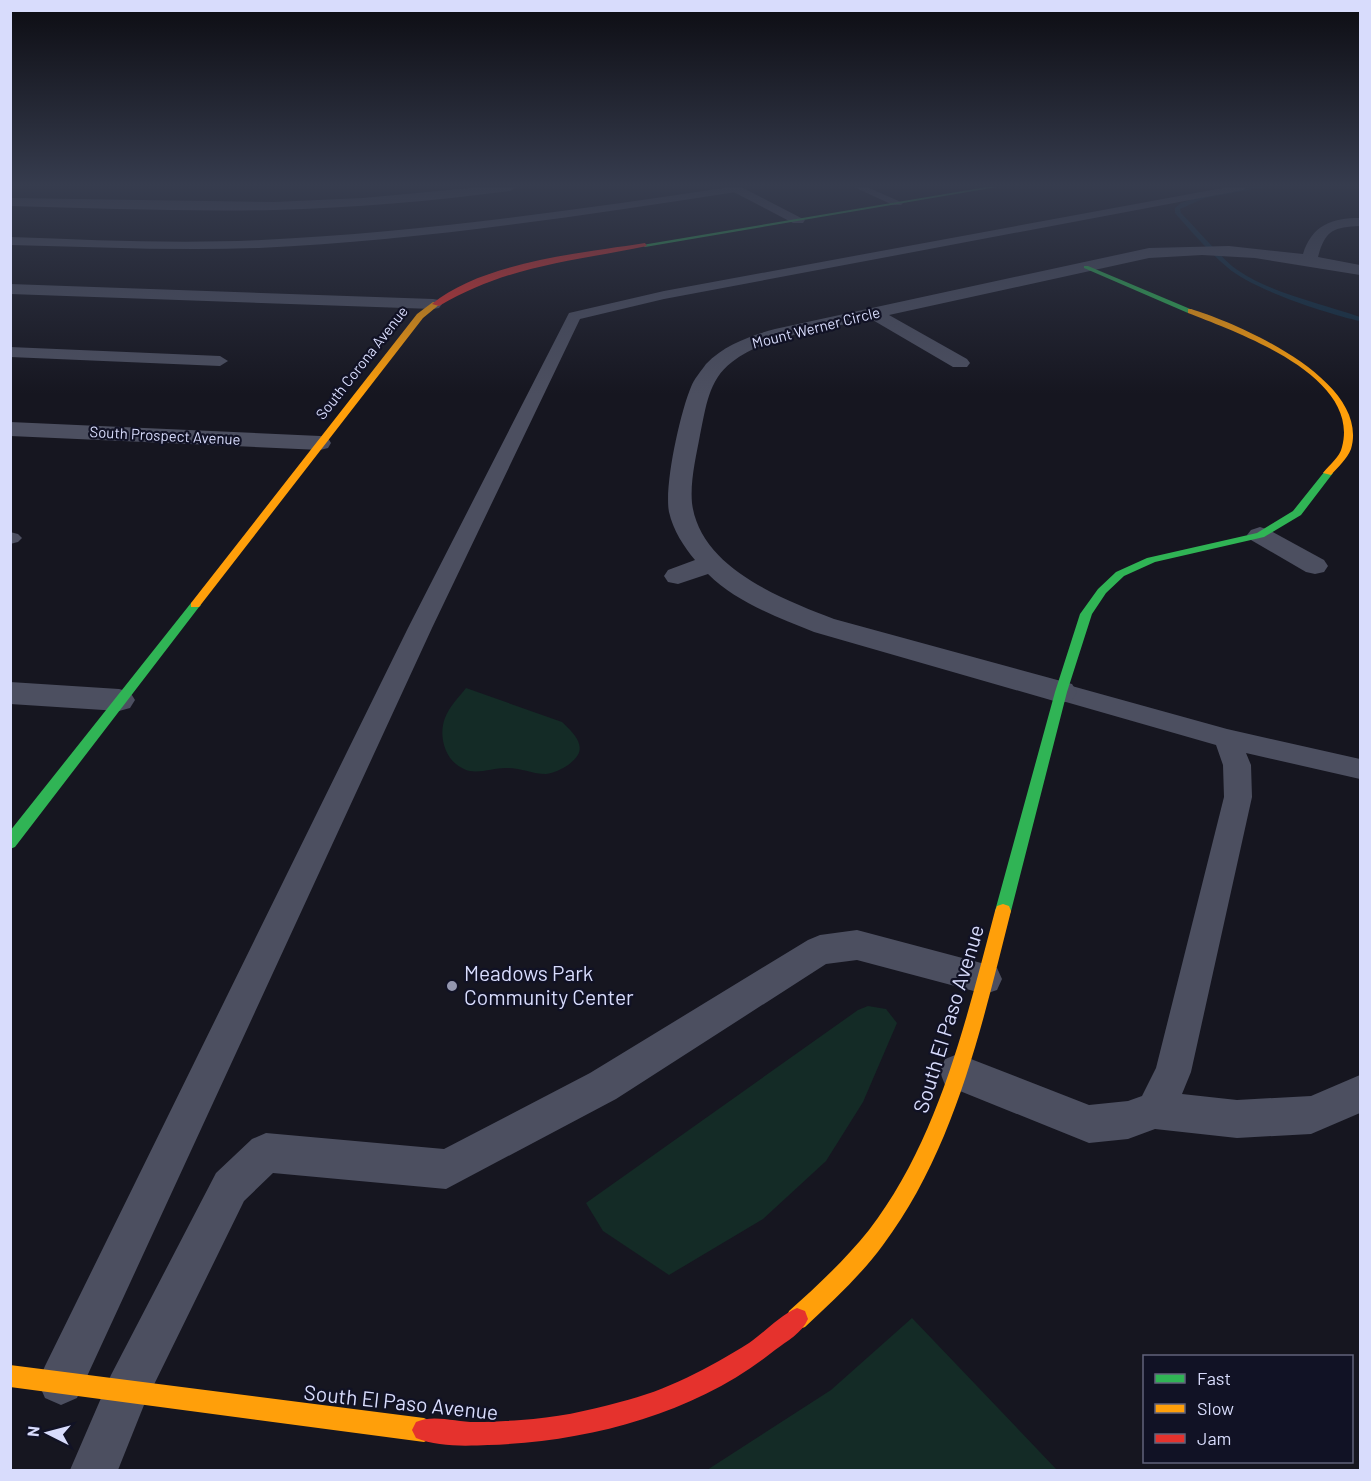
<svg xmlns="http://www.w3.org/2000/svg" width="1371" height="1481" font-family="Barlow,sans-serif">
<rect width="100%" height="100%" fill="#161620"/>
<g fill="#142b26">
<path d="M466,688L562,722C577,736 590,750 568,765C562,769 554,773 546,774C533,774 519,767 505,768C493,768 476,775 464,769C445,761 438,736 445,718C449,707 459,697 466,688Z"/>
<polygon points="868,1006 886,1009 897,1023 863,1102 826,1161 763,1219 669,1275 603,1231 586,1203 858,1010"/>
<polygon points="912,1318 1057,1470 707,1470 831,1390"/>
</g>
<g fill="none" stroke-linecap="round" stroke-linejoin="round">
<path fill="#112d41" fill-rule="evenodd" d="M1253,187H1265L1205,198L1180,209L1181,213C1198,230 1214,250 1232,266C1265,292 1321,303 1360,317V321C1328,314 1251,289 1227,267C1208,251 1191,231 1175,213V208L1181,203L1202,196Z"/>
<g fill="#4c4f60" fill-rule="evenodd">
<path d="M730,187H739L741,189L736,192C578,216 419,241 259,248C177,251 93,247 10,245V237C94,240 177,244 261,240C418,233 575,210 730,187Z"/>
<polygon points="854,187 867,187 903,203 901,205 893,205"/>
<polygon points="1228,187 1248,187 1243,190 664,299 580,319 432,628 77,1398 61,1405 45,1398 38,1382 45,1366 408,628 569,313 664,291"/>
<polygon points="10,347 220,356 228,361 220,366 10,357"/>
<polygon points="10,532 18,534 22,538 18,542 10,544"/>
<polygon points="1061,683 1227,729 1360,759 1360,779 1246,753 1251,765 1252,797 1191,1072 1182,1094 1237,1100 1311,1096 1360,1075 1360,1113 1311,1134 1237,1138 1155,1129 1128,1139 1089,1143 945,1085 940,1072 945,1059 958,1054 1089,1105 1128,1101 1142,1096 1156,1068 1224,797 1223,765 1216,745 1052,698 1048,692 1052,686"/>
<polygon points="857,930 985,964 997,968 1002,979 997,990 985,994 857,960 826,964 616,1099 446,1189 273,1173 244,1201 144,1405 118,1470 70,1470 111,1375 216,1173 252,1139 266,1133 444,1149 590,1073 808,940 820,935"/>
</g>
<g fill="#4c4f60" fill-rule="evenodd">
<path d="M481,187H517L510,191C432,201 353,208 274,210C186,212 98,208 10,206V198L274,202L363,198Z"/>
<polygon points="724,187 741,187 805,220 803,223 793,223"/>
<path d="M1360,218V226C1334,227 1325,230 1318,257L1360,265V275L1255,258L1202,255L1149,258L889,315L967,359L970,363L967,367H953L871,319C827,329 767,334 732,362C708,380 706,408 700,435C696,457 690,481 692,503C700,568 782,599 834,619L1072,684L1077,692L1072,700L1061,703L814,632C777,617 736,602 708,574L678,584L668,582L664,576L668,570L695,560C684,547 673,530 669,512C664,486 680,413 691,387C694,379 701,371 706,364C724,345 750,336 775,329L1149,248L1229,246L1303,254C1312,225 1332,218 1360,218Z"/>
<polygon points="10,284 433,299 439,300 442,304 439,308 433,309 10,294"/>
<polygon points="10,422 320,436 328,438 331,443 328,448 320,450 10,436"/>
<polygon points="1260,527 1269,530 1324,560 1328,566 1324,572 1315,574 1306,572 1251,540 1247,535 1251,530"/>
<polygon points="10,682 119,689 130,692 135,700 130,708 119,711 10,704"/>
</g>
<g fill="#30b455" fill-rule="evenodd">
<polygon points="987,187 997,187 645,247 642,245"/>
<polygon points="1084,266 1088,266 1195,311 1188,313 1084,268"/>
<polygon points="1325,471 1333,473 1301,515 1264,537 1155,562 1124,576 1106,593 1092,614 1067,692 1011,911 1009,916 1003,918 997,916 995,911 1055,692 1080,614 1098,589 1116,572 1147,558 1257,533 1293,511"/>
<polygon points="195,601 201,605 199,607 15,847 10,849 10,831 191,603"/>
</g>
<g fill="#ff9f0a" fill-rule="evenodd">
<polygon points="433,302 440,304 423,318 199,607 191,607 191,603 417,314"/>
<path d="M1191,309C1240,324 1371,381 1351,449C1347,459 1338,467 1331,475L1323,473C1329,465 1340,457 1342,447C1361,376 1239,333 1188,313V309Z"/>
<path d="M1003,904L1009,906L1011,911C982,1025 955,1149 883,1245C861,1275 833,1301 805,1327L797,1330L789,1327L786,1319L789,1311C817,1286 845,1260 869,1230C939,1139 966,1020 995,911L997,906Z"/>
<polygon points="10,1365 424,1418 432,1422 436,1430 432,1438 424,1442 10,1387"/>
</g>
<g fill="#e5322d" fill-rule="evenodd">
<path d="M645,243L647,246C570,262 509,265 439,306L432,304C482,262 582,253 645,243Z"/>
<path d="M797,1308L805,1311L808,1319C802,1333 787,1341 775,1350C696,1414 588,1442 488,1445C466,1446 437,1447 416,1438L412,1430L416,1422C433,1414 456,1422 475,1422C490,1422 505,1421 521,1420C554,1418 588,1411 620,1402C666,1391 709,1368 749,1343C765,1332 779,1316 797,1308Z"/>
</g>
</g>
<linearGradient id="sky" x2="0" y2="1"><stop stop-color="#0c0c12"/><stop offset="0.47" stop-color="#363c4e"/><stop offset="1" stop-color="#363c4e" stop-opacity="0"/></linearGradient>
<rect width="1371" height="394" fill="url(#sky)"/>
<circle fill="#9497af" stroke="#111225" stroke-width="2" cx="452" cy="986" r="6"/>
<g text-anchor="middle" stroke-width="4.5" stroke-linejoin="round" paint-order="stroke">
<g font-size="15" fill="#d8dcfc" stroke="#111225">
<text transform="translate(816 328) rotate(-14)" y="5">Mount Werner Circle</text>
<text transform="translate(362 363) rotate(-52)" y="5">South Corona Avenue</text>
<text transform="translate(165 436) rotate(3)" y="5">South Prospect Avenue</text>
</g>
<g font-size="21" fill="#d8dcfc" stroke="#111225" text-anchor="start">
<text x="464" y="981">Meadows Park<tspan x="464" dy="24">Community Center</tspan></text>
</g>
<g font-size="21" fill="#d8dcfc" stroke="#111225">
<text transform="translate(949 1019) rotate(-73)" y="7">South El Paso Avenue</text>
<text transform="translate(401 1403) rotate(6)" y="7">South El Paso Avenue</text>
</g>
</g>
<rect width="1371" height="1481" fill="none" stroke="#d8dcfc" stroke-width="24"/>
<rect x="1143" y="1355" width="210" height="108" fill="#111225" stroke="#61637b" stroke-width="1.5"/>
<rect x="1155" y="1374" width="30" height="9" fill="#30b455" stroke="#61637b" stroke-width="1.5"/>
<text x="1197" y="1385" font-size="18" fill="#d8dcfc">Fast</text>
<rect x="1155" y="1404" width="30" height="9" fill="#ff9f0a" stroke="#61637b" stroke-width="1.5"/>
<text x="1197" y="1415" font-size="18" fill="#d8dcfc">Slow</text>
<rect x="1155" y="1434" width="30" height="9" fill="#e5322d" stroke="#61637b" stroke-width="1.5"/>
<text x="1197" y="1445" font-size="18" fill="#d8dcfc">Jam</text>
<g transform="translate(48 1433) rotate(276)" stroke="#111225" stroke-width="4.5" paint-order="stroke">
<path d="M0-4.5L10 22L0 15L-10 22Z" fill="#d8dcfc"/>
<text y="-9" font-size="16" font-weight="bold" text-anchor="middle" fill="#d8dcfc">N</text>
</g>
</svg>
